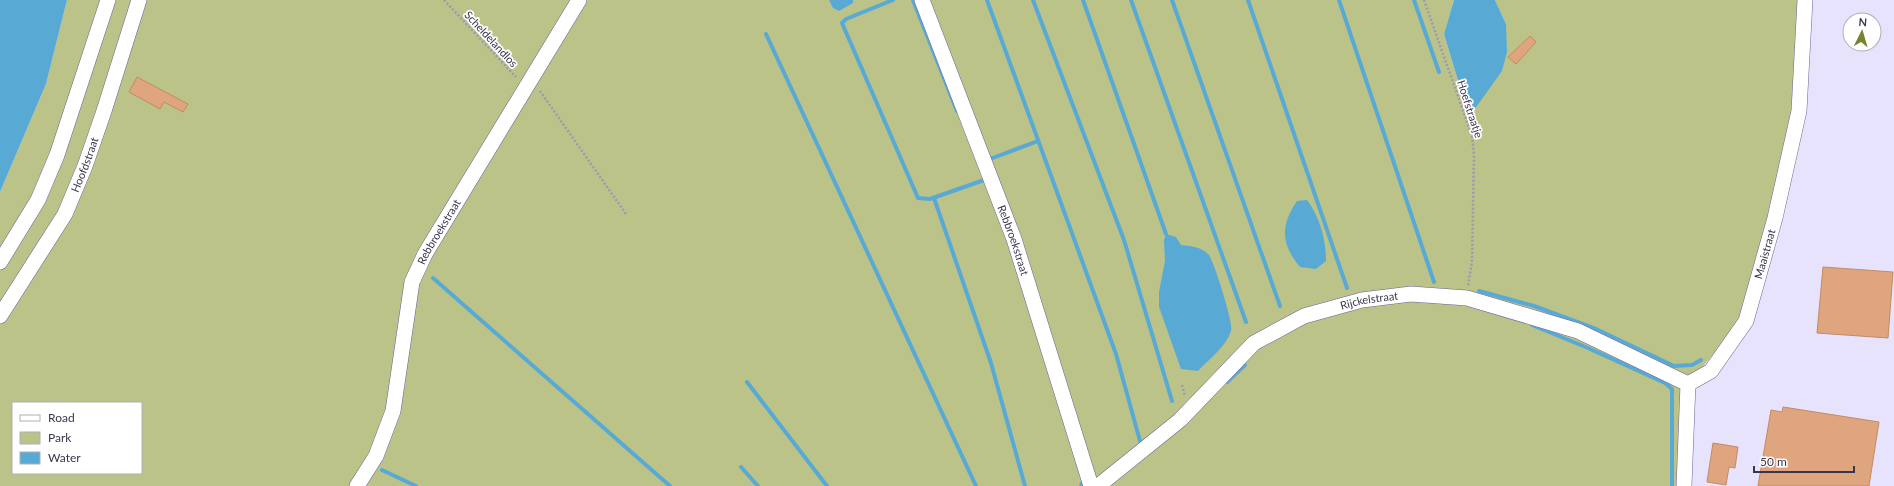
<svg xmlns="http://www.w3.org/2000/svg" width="1894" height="486" font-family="Lato,sans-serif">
<rect width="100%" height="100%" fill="#e8e3fd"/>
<path fill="#bcc389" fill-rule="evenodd" d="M67,0H1454L1444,34L1469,117L1506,24L1495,0H1805L1799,111L1739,318L1727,338L1688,384L1684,486H0V192L46,84ZM13,403H141V473H13Z"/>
<g fill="#58aad5">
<polygon points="0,0 67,0 46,84 0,192"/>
<polygon points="829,0 853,0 853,3 839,11 833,8"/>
<polygon points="1454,0 1495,0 1506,24 1507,52 1502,71 1469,117 1444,34"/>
<path d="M1307,200C1320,217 1326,240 1326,261L1316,269L1300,267C1281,244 1280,226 1297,201Z"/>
<path d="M1166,234L1176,237L1181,245C1191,246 1202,247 1209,255C1214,262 1234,324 1231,331C1226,347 1209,359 1198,371L1181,369L1159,307V292L1165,261L1164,240Z"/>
</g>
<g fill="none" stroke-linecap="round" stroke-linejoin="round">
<g stroke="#58aad5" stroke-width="4">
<polyline points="893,0 846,19 842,23 918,198 930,199 984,180"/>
<polyline points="913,0 957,111"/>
<polyline points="987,0 1116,354 1140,441"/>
<polyline points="1033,0 1124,240 1172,401"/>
<polyline points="1083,0 1166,234"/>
<polyline points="1131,0 1246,322"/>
<polyline points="1172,0 1280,306"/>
<polyline points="1248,0 1347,288"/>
<polyline points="1339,0 1434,282"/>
<polyline points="1414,0 1439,72"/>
<polyline points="766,34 976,486"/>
<polyline points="990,159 1038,141"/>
<polyline points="934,198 991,363 1025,486"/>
<polyline points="433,278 670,486"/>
<polyline points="1479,291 1534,306 1596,329 1674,366 1692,365 1701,360"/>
<polyline points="1532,325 1588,348 1665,383 1672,389 1672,486"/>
<polyline points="747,382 827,486"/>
<polyline points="1227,382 1245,365"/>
<polyline points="741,467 758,486"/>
<polyline points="382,470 416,486"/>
<polyline points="1081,486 1084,479"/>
</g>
</g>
<g fill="#dea57f" stroke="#c28a65">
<polygon points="1530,36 1536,42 1516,64 1508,57"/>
<polygon points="137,77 188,104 183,112 164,102 160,109 129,92"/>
<polygon points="1823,267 1893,272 1888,338 1817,333"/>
<polygon points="1783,407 1879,422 1869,486 1758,486 1771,410 1782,412"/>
<polygon points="1713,443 1738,447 1735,468 1729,467 1726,485 1707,482"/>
</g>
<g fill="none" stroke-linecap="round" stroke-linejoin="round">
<g stroke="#6d6096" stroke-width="16">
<g id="minor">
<path id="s1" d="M922,0L1014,239L1091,486"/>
<polyline points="0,262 38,200 57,155 108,0"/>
<path id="s2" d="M0,316L65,214L85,166L104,111L139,0"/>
<path id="s3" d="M1688,384L1711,371L1746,321L1775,218L1799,111L1805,0"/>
<path id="s4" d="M357,486L376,456L393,411L412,282L425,254L579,0"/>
<path id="s5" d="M1098,486L1180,420L1254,343L1304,316L1362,300L1411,294L1467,298L1578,331L1688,384"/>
<polyline points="1684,486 1688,384"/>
</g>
</g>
<g stroke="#9e98b2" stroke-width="2.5" stroke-dasharray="2 2" stroke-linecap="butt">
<polyline points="444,0 516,77"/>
<polyline points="1424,0 1472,136 1474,155 1472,261 1468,286"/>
<polyline points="540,91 626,214"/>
<polyline points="1182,385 1185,396"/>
</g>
<use href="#minor" stroke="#fff" stroke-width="15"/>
</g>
<g text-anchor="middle" stroke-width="3.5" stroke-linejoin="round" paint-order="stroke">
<g font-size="11" fill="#3a344d" stroke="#fff">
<text transform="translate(491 39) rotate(47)" y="4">Scheldelandlos</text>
<text transform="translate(1470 109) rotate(72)" y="4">Hoefstraatje</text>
<text dy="4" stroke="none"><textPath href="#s2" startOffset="174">Hoofdstraat</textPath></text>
<text dy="4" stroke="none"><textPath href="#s4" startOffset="271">Rebbroekstraat</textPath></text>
<text dy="4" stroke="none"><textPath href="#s1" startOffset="257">Rebbroekstraat</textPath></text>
<text dy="4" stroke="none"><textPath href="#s3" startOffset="157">Maaistraat</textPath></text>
<text dy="4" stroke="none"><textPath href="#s5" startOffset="336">Rijckelstraat</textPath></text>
</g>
</g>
<rect x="12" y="402" width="130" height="72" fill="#ffffff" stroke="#b0aeb8"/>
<rect x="20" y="415" width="20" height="6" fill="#ffffff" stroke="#b0aeb8"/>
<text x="48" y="422" font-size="12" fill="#3a344d">Road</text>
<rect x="20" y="432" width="20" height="12" fill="#bcc389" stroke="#b0aeb8"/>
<text x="48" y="442" font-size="12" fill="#3a344d">Park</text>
<rect x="20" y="452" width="20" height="12" fill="#58aad5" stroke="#b0aeb8"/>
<text x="48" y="462" font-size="12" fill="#3a344d">Water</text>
<g transform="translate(1862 32) rotate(5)"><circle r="19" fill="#ffffff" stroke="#b0aeb8"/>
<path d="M0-3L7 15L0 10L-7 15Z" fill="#7a822e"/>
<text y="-6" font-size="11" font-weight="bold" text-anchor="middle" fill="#3a344d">N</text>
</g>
<path d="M1754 466v6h100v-6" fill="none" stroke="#3a344d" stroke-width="2"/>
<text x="1760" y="466" font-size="12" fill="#3a344d" stroke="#ffffff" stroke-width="3" paint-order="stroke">50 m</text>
</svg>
